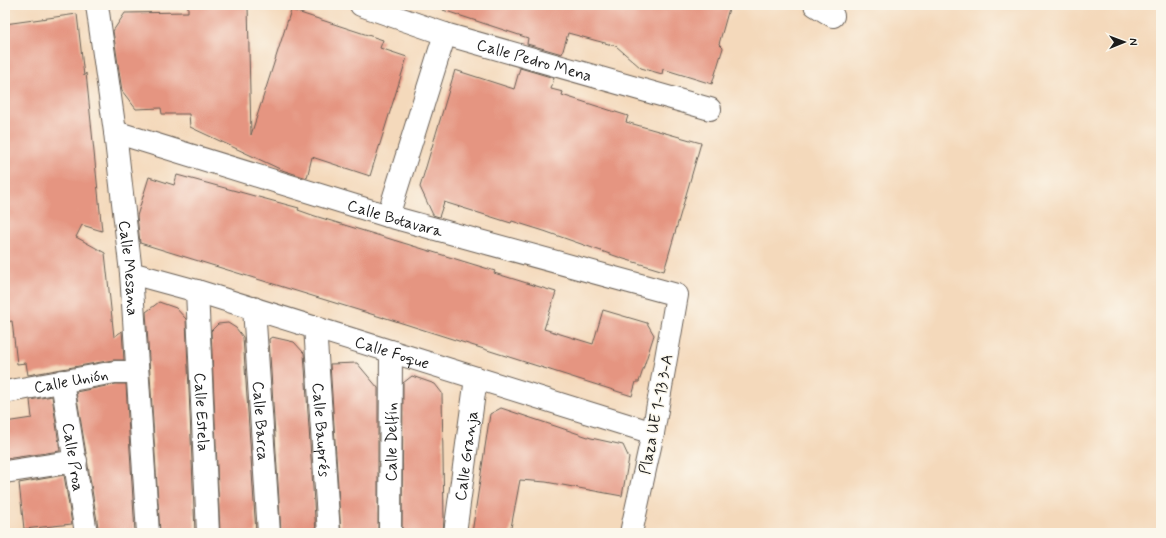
<svg xmlns="http://www.w3.org/2000/svg" width="1166" height="538" font-family="Mynerve,sans-serif">
<rect width="100%" height="100%" fill="#fbf7ec"/>
<filter id="ink" filterUnits="userSpaceOnUse"><feTurbulence type="fractalNoise" baseFrequency=".025" numOctaves="2"/><feDisplacementMap in="SourceGraphic" scale="8" xChannelSelector="R" yChannelSelector="G"/><feConvolveMatrix kernelMatrix="1 2 1 2 8 2 1 2 1" color-interpolation-filters="sRGB"/></filter>
<filter id="wash" filterUnits="userSpaceOnUse"><feTurbulence type="fractalNoise" baseFrequency=".012" numOctaves="4" result="noise"/><feDisplacementMap in="SourceGraphic" scale="16" xChannelSelector="R" yChannelSelector="G"/><feGaussianBlur stdDeviation="0.9" result="paint"/><feColorMatrix in="noise" values="0 0 0 0 0 0 0 0 0 0 0 0 0 0 0 0 0 1.4 0 .05"/><feComposite in="paint" operator="in"/></filter>
<g filter="url(#wash)">
<rect width="100%" height="100%" fill="#f4d9bb"/>
<g id="blocks">
<g fill="#e59581">
<polygon points="444,5 730,5 719,44 723,48 712,84 663,69 662,74 641,68 616,46 568,33 562,54 527,44 528,38 443,10"/>
<polygon points="188,6 248,6 251,135 291,10 383,40 380,48 407,57 370,176 312,157 307,178 282,170 190,127 189,114 162,114 161,108 136,109 122,91 113,31 125,13 188,12"/>
<polygon points="77,14 84,76 86,73 102,231 82,225 76,237 105,253 114,337 122,331 124,360 113,360 28,375 26,363 17,364 12,321 5,322 5,24"/>
<polygon points="520,68 554,78 551,89 563,92 562,95 628,116 626,122 701,143 664,271 624,259 544,231 512,221 511,223 444,202 439,217 433,215 420,187 455,70 514,89"/>
<polygon points="177,175 299,208 298,210 315,216 495,271 494,273 556,292 544,329 593,344 603,310 647,323 654,335 639,382 636,382 632,396 383,317 384,318 140,243 137,216 149,177 174,185"/>
<polygon points="159,302 176,308 186,319 195,533 160,533 146,312"/>
<polygon points="228,323 236,328 243,337 256,533 220,533 211,331 218,324"/>
<polygon points="272,337 294,342 304,353 316,533 281,533 269,339"/>
<polygon points="357,363 378,388 378,533 341,533 330,364"/>
<polygon points="412,376 435,384 442,393 444,519 443,533 402,533 403,383"/>
<polygon points="116,384 126,384 135,533 99,533 76,392"/>
<polygon points="52,396 60,451 5,459 5,422 32,418 30,400"/>
<polygon points="501,408 591,438 623,445 629,458 622,496 546,482 520,480 510,533 472,533 490,414"/>
<polygon points="64,475 72,524 24,529 19,483"/>
</g>
</g>
</g>
<g filter="url(#ink)">
<use href="#blocks" fill-opacity="0" stroke="#685e54" stroke-width="1"/>
<g fill="none" stroke-linecap="round" stroke-linejoin="round">
<g stroke="#685e54" stroke-width="24">
<g id="minor">
<path id="s1" d="M97,5L115,132L131,273L148,533"/>
<path id="s2" d="M361,5L445,34L710,109"/>
<polyline points="815,5 833,16"/>
<path id="s3" d="M115,132L388,216L677,295L653,433L631,533"/>
<polyline points="388,216 445,34"/>
<path id="s4" d="M131,273L197,291L653,433"/>
<path id="s5" d="M197,291L208,533"/>
<path id="s6" d="M254,308L269,533"/>
<path id="s7" d="M315,327L329,533"/>
<path id="s8" d="M62,381L86,533"/>
<path id="s9" d="M5,392L115,372H137"/>
<polyline points="5,472 76,461"/>
<path id="s10" d="M390,533L391,351"/>
<path id="s11" d="M455,533L476,378"/>
</g>
</g>
<use href="#minor" stroke="#fff" stroke-width="22"/>
</g>
</g>
<g text-anchor="middle" stroke-width="3" stroke-linejoin="round" paint-order="stroke">
<g font-size="16" fill="#1c1c1c" stroke="#fbf7ec">
<text dy="6" stroke="none"><textPath href="#s2" startOffset="182">Calle Pedro Mena</textPath></text>
<text dy="6" stroke="none"><textPath href="#s3" startOffset="293">Calle Botavara</textPath></text>
<text dy="6" stroke="none"><textPath href="#s1" startOffset="265">Calle Mesana</textPath></text>
<text dy="6" stroke="none"><textPath href="#s4" startOffset="273">Calle Foque</textPath></text>
<text dy="6" stroke="none"><textPath href="#s9" startOffset="67">Calle Unión</textPath></text>
<text dy="6" stroke="none"><textPath href="#s5" startOffset="121">Calle Estela</textPath></text>
<text transform="translate(655 414) rotate(-79)" y="6">Plaza UE 1-13 3-A</text>
<text dy="6" stroke="none"><textPath href="#s6" startOffset="113">Calle Barca</textPath></text>
<text dy="6" stroke="none"><textPath href="#s7" startOffset="103">Calle Bauprés</textPath></text>
<text dy="6" stroke="none"><textPath href="#s10" startOffset="91">Calle Delfín</textPath></text>
<text dy="6" stroke="none"><textPath href="#s11" startOffset="78">Calle Granja</textPath></text>
<text dy="6" stroke="none"><textPath href="#s8" startOffset="77">Calle Proa</textPath></text>
</g>
</g>
<rect width="1166" height="538" fill="none" stroke="#fbf7ec" stroke-width="20"/>
<g transform="translate(1124 42) rotate(89)" stroke="#fbf7ec" stroke-width="3" paint-order="stroke">
<path d="M0-3L7 15L0 10L-7 15Z" fill="#1c1c1c"/>
<text y="-6" font-size="11" font-weight="bold" text-anchor="middle" fill="#1c1c1c">N</text>
</g>
</svg>
